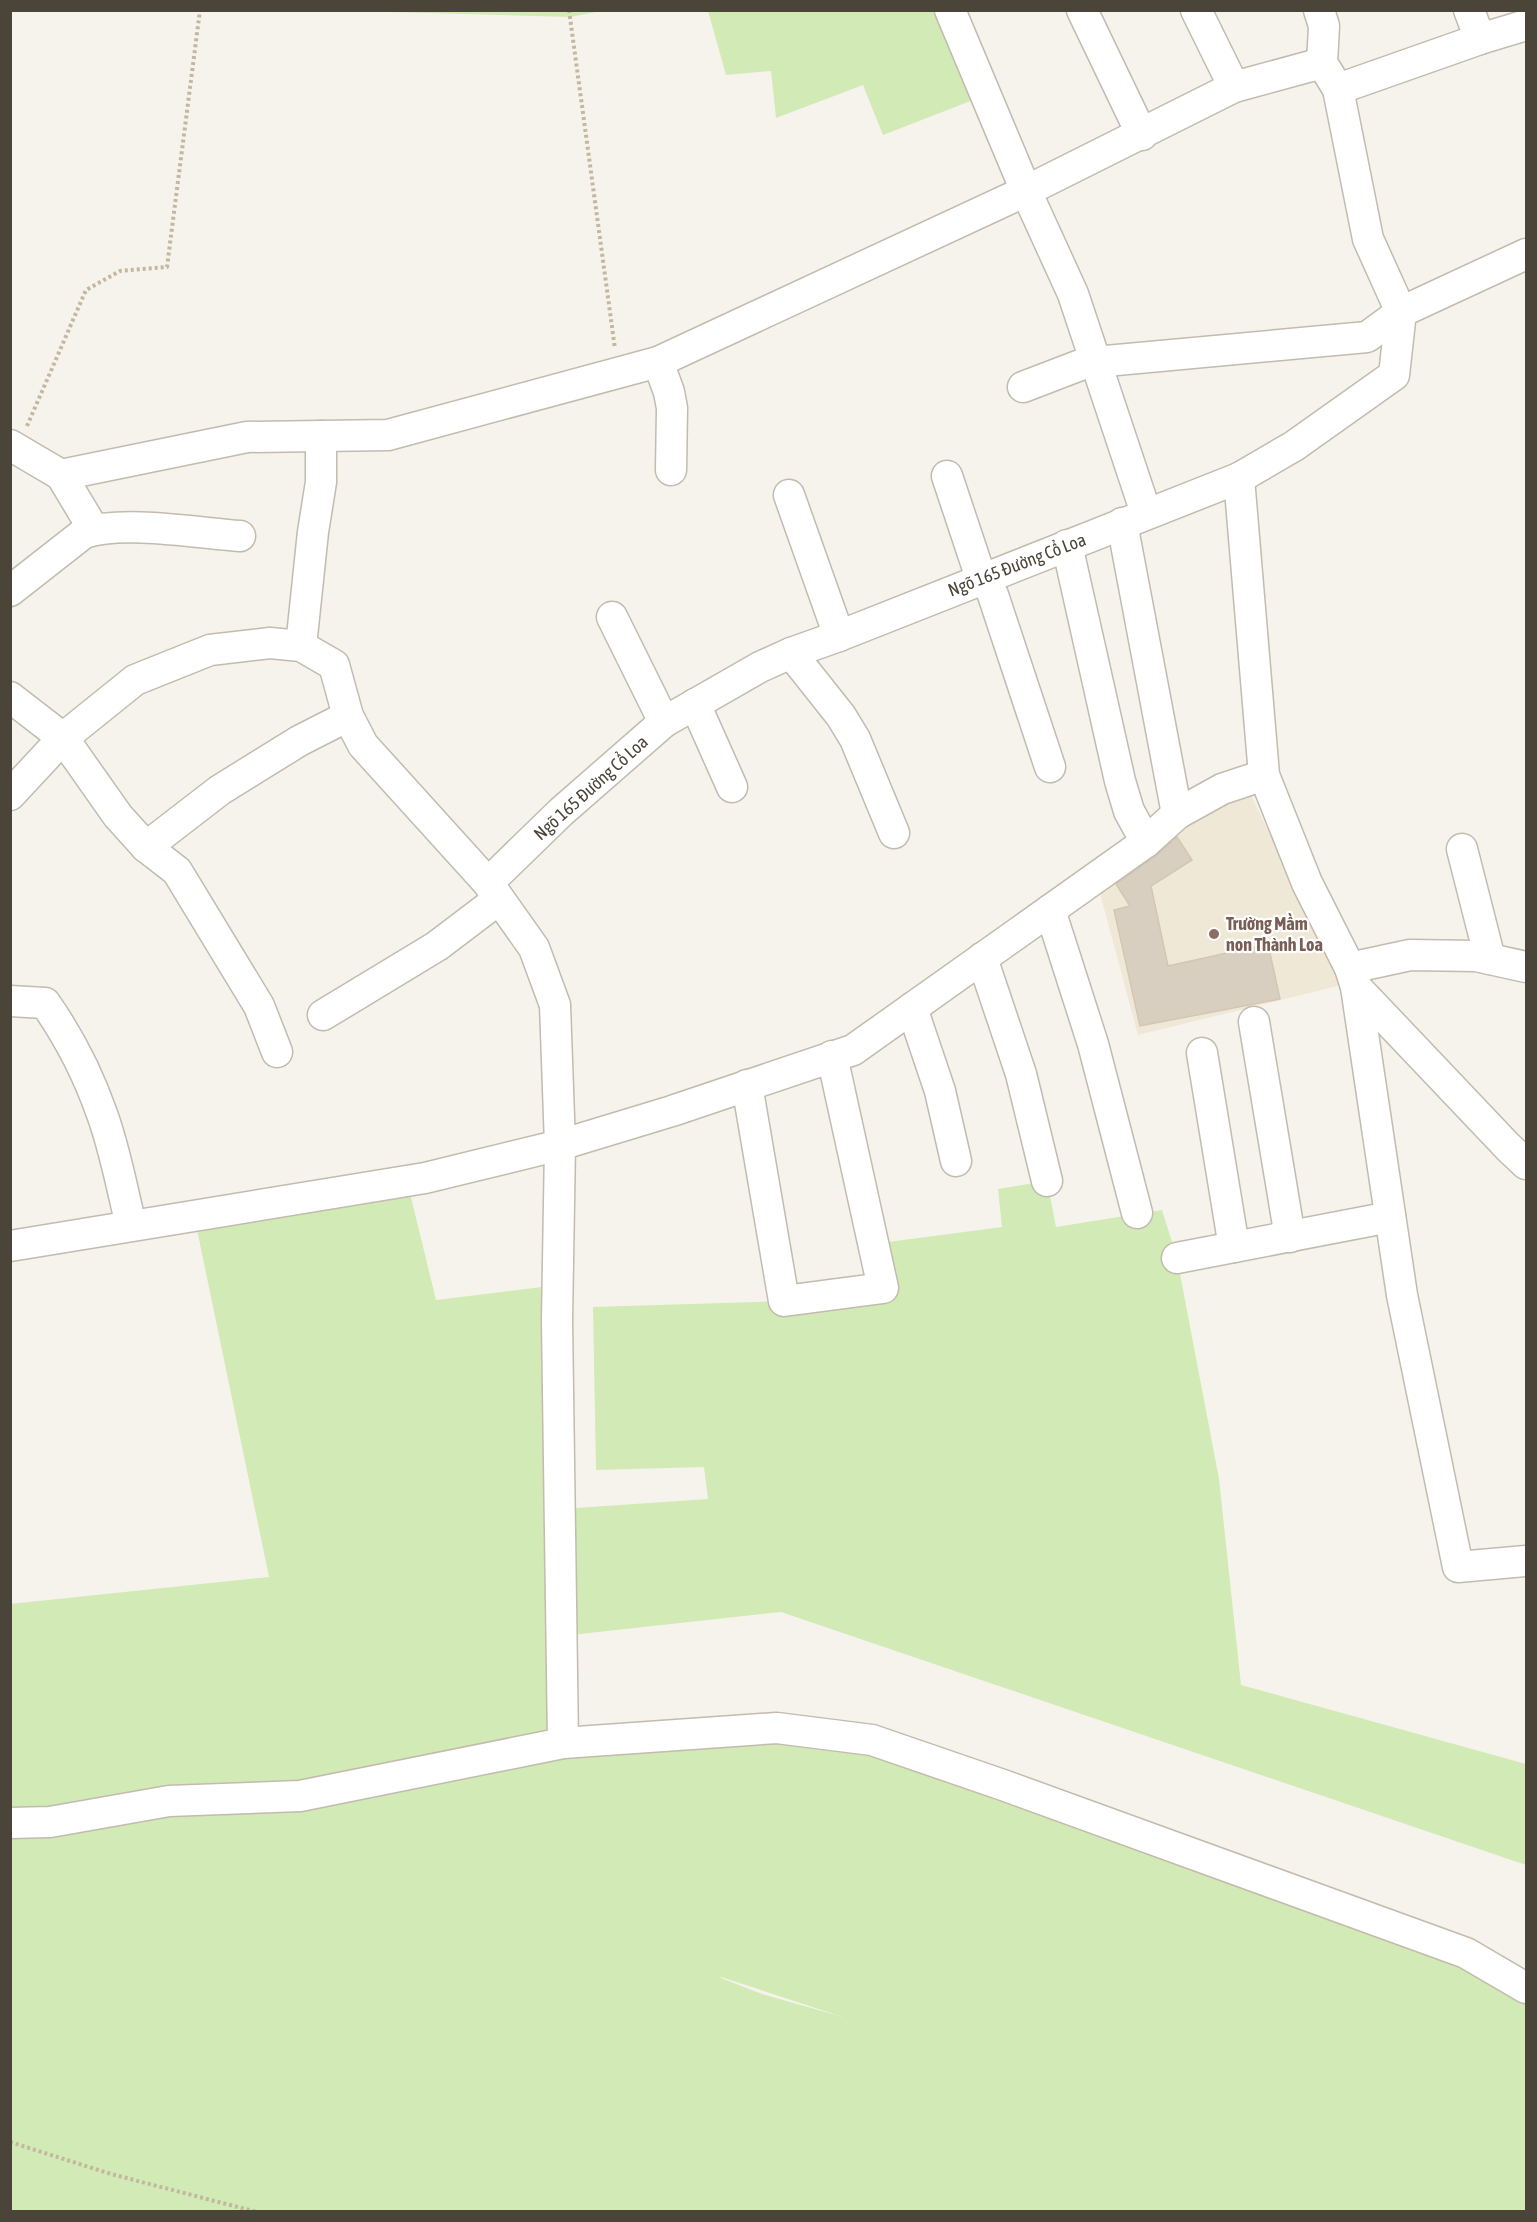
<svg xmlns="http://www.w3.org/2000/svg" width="1537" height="2222" font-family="'Asap Condensed',sans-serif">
<rect width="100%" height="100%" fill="#f6f3ec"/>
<polygon fill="#efe8d6" points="1248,789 1342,985 1138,1035 1097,882 1219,801"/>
<g fill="#d2eab5" fill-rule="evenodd">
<polygon points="388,11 388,10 601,11 570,17 389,12"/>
<polygon points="708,11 950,11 986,95 883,135 863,85 776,118 771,71 726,75"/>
<path d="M407,1181L436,1300L558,1285L561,1509L708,1499L704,1467L596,1470L593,1307L784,1301L882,1288L873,1244L1002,1227L998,1189L1047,1181L1056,1227L1162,1210L1177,1258L1219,1479L1241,1685L1526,1764V1865L781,1612L562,1636L563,1742L872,1740L1526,1988V2211H11L10,1604L269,1577L194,1215ZM721,1978V1977L843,2017L762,1994Z"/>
</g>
<polygon fill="#d8cfc1" stroke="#d3c7b4" stroke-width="1.5" points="1177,837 1192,860 1151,886 1168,966 1268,944 1280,999 1140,1026 1114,910 1130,906 1116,884 1156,856"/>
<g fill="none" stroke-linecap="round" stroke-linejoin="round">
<g stroke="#c2bbae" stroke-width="33">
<g id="minor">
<polyline points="950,10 1026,191 1073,294 1146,513"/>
<polyline points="1082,10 1142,135"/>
<polyline points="1196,10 1234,87"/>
<polyline points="1469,10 1480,39"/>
<polyline points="1338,89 1480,39 1526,25"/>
<polyline points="658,362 669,392 672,408 671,470"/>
<polyline points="1023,387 1083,364 1095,362 1367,337 1401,312 1368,239 1338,89 1322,63 1324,26 1319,10"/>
<polyline points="10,445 61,475 247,437 388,435 658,362 1026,191 1234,87 1322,63"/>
<polyline points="61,475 94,530"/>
<polyline points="947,476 981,578"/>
<polyline points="1239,478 1264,775 1307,883 1350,968 1356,987 1402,1295 1458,1567 1526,1561"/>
<polyline points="789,495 839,636"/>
<polyline points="1122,523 1177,814"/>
<polyline points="1067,545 1120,781 1129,811 1146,842"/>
<polyline points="985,577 993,595 1050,767"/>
<path d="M10,591L84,533C123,520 198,533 240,536"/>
<polyline points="612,617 664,722"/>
<polyline points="301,646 313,532 321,482 321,436"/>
<polyline points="791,653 841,716 855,739 894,833"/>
<polyline points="10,697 63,738 118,816 146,847 177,871 259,1006 277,1052"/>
<polyline points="695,704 732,787"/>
<polyline points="10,795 63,738 135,680 210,650 270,643 301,646 334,665 348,716 363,745 488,883 534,948 555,1005 560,1145 557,1320 563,1743"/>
<polyline points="146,847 220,790 299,741 348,716"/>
<polyline points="1462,849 1490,959"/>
<polyline points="488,883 561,812 664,722 760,667 791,653 839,636 1239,478 1294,446 1394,375 1401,312 1526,254"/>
<polyline points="1050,910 1093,1044 1137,1213"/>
<polyline points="982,958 1021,1074 1047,1181"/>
<polyline points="1350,968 1410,955 1476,956 1526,967"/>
<polyline points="1356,987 1508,1147 1526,1164"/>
<path d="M10,1001L45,1003C69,1037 88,1074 102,1114C115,1149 122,1189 131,1225"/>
<polyline points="912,1008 940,1091 956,1161"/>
<polyline points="323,1015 437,946 499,899"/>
<polyline points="1254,1022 1290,1237"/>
<polyline points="1202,1053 1234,1247"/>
<polyline points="747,1085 784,1301 883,1288 832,1056"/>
<polyline points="10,1246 425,1178 560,1145 672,1111 853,1050 1146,842 1177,814 1222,789 1264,775"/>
<polyline points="1177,1258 1390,1217"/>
<polyline points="10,1823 50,1822 169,1801 300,1796 563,1743 777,1728 872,1740 1003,1785 1466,1953 1526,1988"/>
</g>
</g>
<g stroke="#c4b79f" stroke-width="4" stroke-dasharray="3 3" stroke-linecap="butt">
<polyline points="569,10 615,349"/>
<polyline points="27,426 86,290 120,271 167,267 200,10"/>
<polyline points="10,2142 111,2174 257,2212"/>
</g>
<use href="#minor" stroke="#fff" stroke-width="30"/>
</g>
<circle fill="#8d6e63" stroke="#fff" stroke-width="2" cx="1214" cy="934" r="6"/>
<g text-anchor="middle" stroke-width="4.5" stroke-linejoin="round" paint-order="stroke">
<g font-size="18" fill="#4b4439" stroke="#fff">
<text transform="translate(1017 565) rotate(-21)" y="6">Ngõ 165 Đường Cổ Loa</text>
<text transform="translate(591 788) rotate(-42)" y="6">Ngõ 165 Đường Cổ Loa</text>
</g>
<g font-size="18" font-weight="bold" fill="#785e54" stroke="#fff" text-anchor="start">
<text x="1226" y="930">Trường Mầm<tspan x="1226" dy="21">non Thành Loa</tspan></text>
</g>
</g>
<rect width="1537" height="2222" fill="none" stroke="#4b4439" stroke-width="24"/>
</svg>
